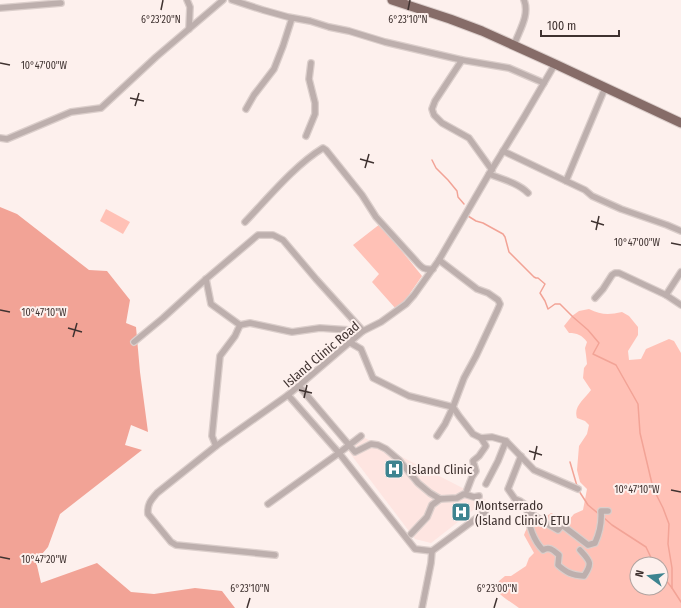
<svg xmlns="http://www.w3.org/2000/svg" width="681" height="608" font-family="'Fira Sans Condensed',sans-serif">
<rect width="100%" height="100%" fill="#fdf0ed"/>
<polygon fill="#fee5e1" points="361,436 486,500 431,543 415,539 346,448"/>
<g fill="#ffc1b6" fill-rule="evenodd">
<polygon points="106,209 130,222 123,234 100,221"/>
<polygon points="380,224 422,276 404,302 396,309 372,282 379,274 353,245"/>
<path d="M589,309C601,315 609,315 622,312L629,316L638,327V335L628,351L629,360L641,359L646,349L669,339L674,341L681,353V608H519C511,602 503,598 496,590L499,581L505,576H511L526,566L529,558L534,553L524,535C531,516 538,523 551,513L568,521L574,514L583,510L587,489L580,482L577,470L579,446L587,434L589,425L585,421L577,418C573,406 585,399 591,390L583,378L584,368L587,364L586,355L585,348L587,342C582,335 577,333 569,333L564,326L572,316L579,311ZM637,564H661V588H637Z"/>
</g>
<polygon fill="#f2a396" points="0,207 17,214 89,270 107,271 130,300 126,323 136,327 140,372 148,432 131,425 125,445 142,450 60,514 48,547 36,561 41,583 97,563 131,592 154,594 195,588 222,591 235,608 0,608"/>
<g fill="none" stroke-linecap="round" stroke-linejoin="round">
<g stroke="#f2a396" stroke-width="1.5">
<polyline points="432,160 436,168 448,180 457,191 458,197 464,204"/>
<polyline points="468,216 476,221 483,223 503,234 505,237 509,252 534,277 536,278 538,278 545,284 540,293 545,301 548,309 555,304 560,304 573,317 588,330 599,343 593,354 616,365 638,404 640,433 653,488 663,508 669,524 668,544 672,568 672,588 681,602"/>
<polyline points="570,462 577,486"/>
<polyline points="579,491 588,505 600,515"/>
<polyline points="603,517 612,525 646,547 654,564"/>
<polyline points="661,574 672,588"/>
</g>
<g stroke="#dbcecb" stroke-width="8">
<g id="minor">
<polyline points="187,0 190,7 189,29"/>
<polyline points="232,0 263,10 288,17 310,21 329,27 349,31 385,42 462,60 509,68 544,83"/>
<polyline points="0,8 61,3"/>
<path d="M514,45C519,31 530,15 524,0"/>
<polyline points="462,60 435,101 432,109 434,115 442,123 469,138 492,170"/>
<polyline points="605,88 566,181 585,190 592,196 621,209 667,225 681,231"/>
<polyline points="246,109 254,95 274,69 283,46 292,18"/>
<polyline points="306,136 315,114 315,103 309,79 311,63"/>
<polyline points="0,138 7,139 71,112 101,108 156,57 223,0"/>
<polyline points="503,151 566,181"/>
<path d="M489,174C502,179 518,183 528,193"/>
<path d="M245,222C268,198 295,165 323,148L326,150L362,195L376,217L416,261C422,268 424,270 433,269"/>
<polyline points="439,260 477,289 488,293 498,300 500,304 498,309 476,356 464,378 453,407 459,416 473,434 481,438 492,437 506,441 534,470 578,489"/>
<polyline points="206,279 211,304 240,325 235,336 220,356 212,436 216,446"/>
<polyline points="666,295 681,272"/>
<polyline points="595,298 603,289 612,275 615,273 619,273 666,295 681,305"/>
<polyline points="134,342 163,318 206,279 258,235 273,235 283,240 316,279 363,331 320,328 292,332 250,323 240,325"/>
<polyline points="349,342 361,349 373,378 409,396 453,407 445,424 437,436"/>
<polyline points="299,386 355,452 371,444 378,445 386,449 399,460 418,483 430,493 440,499 457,498 464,494 474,497 479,496"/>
<polyline points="288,395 339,453 415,549 432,551 485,512"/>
<path d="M521,456L508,489L515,499L520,501L527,506L532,514L544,522L558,530L562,525L588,545L595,543C600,532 602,523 601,511H608"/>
<polyline points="486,484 498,461 506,441"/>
<polyline points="467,490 472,477 476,471 473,461 479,456 486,446 481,438"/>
<polyline points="268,504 339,453 361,436"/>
<path d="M527,507C528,522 532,539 543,550C550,546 554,551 559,555L558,565C567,573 572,575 584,576C593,563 590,561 580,550"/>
<polyline points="411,534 427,517 432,505 440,499"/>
<path d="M275,555L176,545L171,542L148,514C147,504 151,500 157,493L216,446L288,395L363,331L381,322L406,304L414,295L439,260L489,174L524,117L555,64"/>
<polyline points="422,608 431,563 432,551"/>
</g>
</g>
<g stroke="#dbcecb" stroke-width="11">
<polyline id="trunk" points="392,0 450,19 482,31 555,64 681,123"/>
</g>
<use href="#minor" stroke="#bdafad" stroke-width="5.5"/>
<use href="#trunk" stroke="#866c68" stroke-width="9"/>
</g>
<path fill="none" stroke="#3f3230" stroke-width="1.5" d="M161,10L163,0M408,10L410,0M0,63L10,65M130,98L144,101M135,106L139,93M360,159L374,163M365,168L369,154M591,221L604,225M596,230L599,216M671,243L681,245M0,310L10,312M68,328L82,332M73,337L77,323M299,390L312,393M304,398L307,385M529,451L542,455M534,460L537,446M671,490L681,492M0,557L10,559M247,608L250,598M494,608L497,598"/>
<defs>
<g id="hospital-square" transform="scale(1)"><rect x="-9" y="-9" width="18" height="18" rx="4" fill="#3e8490" stroke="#fdf0ed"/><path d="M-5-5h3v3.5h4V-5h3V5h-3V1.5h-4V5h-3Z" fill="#fff"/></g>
</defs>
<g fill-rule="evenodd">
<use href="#hospital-square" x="394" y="469"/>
<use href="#hospital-square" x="461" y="512"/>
</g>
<g text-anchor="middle" stroke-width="4" stroke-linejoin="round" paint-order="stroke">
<g font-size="13" fill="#3f3230" stroke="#fdf0ed">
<text transform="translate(321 354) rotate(-40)" y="5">Island Clinic Road</text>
</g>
<g font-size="13" fill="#3f3230" stroke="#fdf0ed" text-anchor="start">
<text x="408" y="474">Island Clinic</text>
<text x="475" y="510">Montserrado<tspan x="475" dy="15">(Island Clinic) ETU</tspan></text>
</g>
</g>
<g font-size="10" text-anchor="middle" fill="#3f3230" stroke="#fdf0ed" stroke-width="4" stroke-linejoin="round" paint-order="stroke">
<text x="161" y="23">6°23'20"N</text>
<text x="408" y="23">6°23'10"N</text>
<text x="44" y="69">10°47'00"W</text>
<text x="637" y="246">10°47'00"W</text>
<text x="44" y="316">10°47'10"W</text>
<text x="637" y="493">10°47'10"W</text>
<text x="44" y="563">10°47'20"W</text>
<text x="250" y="592">6°23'10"N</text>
<text x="497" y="592">6°23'00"N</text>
</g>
<g transform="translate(649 576) rotate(285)"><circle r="19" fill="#fdf0ed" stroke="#b1a4a1"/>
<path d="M0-3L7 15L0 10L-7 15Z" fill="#3e8490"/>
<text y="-6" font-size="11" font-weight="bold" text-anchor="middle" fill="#3f3230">N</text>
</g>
<path d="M541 30v6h78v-6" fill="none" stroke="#3f3230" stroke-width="2"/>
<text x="547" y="30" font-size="12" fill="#3f3230" stroke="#fdf0ed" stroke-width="3" paint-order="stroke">100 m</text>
</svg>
